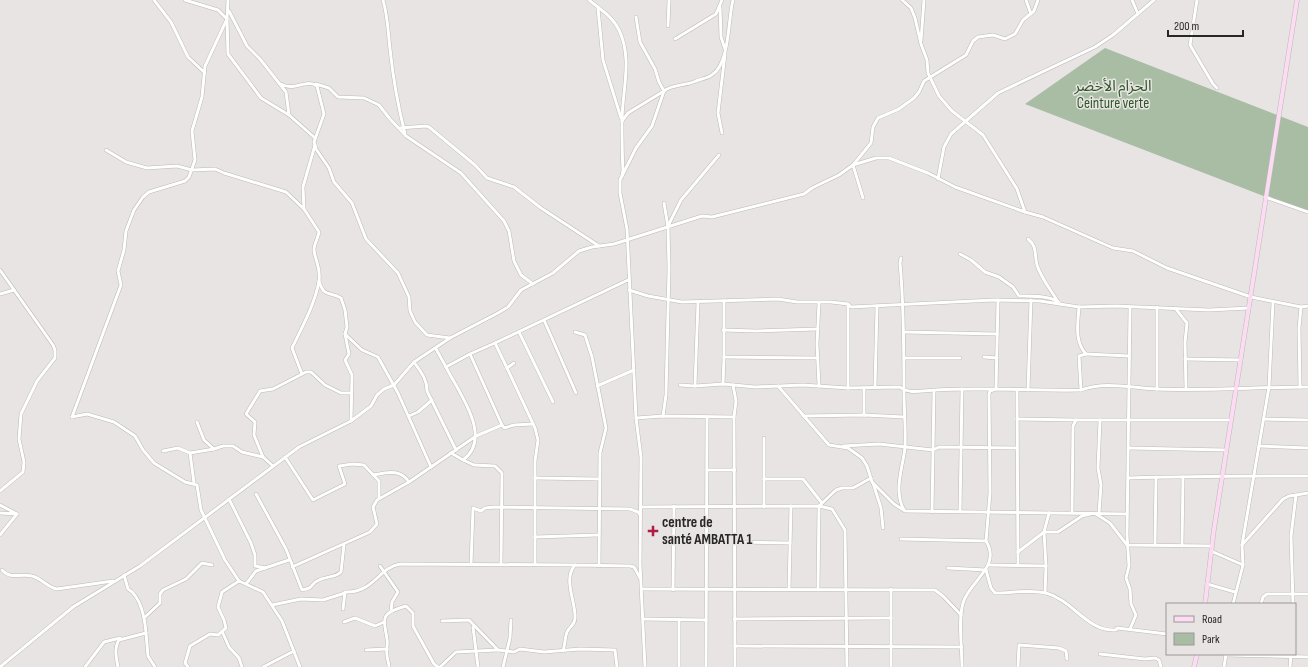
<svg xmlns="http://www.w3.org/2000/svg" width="1308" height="667" font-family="'Sofia Sans Condensed','Noto Sans Arabic',sans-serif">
<rect width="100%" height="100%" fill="#e8e4e3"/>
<polygon fill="#a9bda5" points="1105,48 1308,127 1308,213 1025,104"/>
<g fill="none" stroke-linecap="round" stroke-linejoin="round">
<g stroke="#bcb9b7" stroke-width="4">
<g id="street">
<polyline points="154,0 171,22 188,57 205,73"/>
<polyline points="185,0 218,10 227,19 228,54 261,98 289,115"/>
<path d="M383,0C388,17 388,32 390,49C393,78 398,106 405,134"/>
<path d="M589,0C600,9 613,17 619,30C633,59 622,91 622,121C622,137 622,154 623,170L622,176"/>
<polyline points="902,0 911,8 915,18 921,44 927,60 928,73 939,96 952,111 983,135 1017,189 1025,212"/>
<polyline points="1026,0 1031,14"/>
<polyline points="1132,0 1138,14"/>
<polyline points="1197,0 1190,45 1213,84 1217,88"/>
<polyline points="720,7 721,37 725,49"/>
<polyline points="598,8 603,60 621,118"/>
<polyline points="229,11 247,46 260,59 286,92 289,115 315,138"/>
<polyline points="668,26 669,0"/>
<polyline points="675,39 716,14 722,0"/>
<polyline points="921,41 924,0"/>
<path d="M281,84C293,92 307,78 317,86L324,114L314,142L316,149L329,168L334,182L352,203L366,239L398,273L409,297L410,311L415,322L427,335L450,338L498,313L508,307L521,290L553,273L579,251L592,247L614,244L702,216L712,217L804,194L812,188L839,175L853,165L876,158H889L928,173L955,187L1025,212L1043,217L1113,248L1133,251L1167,268L1251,297L1301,307L1308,306"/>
<polyline points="316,84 329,88 338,97 364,98 379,105 390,119 406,136 461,173 504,221 509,231 514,261 521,275 533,284"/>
<polyline points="622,121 628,113 664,91 659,82 655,69 640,42 636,17"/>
<polyline points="400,128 426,126 429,127 475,165 487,178 514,187 541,208 599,246"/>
<polyline points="722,133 718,113 725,54"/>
<path d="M106,150L126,162L147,168L177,166L192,170L215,169L224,173L286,192L304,209L319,232C318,238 314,244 314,250C315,261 321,266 319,281C315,304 302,327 292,348L302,374"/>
<polyline points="938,179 944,147 951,134 998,93 1095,47 1113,35 1154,0"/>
<polyline points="1265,197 1308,212"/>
<polyline points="863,198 853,165 871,143 873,127 878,118 899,109 914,98 919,92 924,81 966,55 973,41 978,37 993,35 1005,39 1015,34 1023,20 1034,11 1038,0"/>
<polyline points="304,209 303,187 315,145"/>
<polyline points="668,226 681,200 719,155"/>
<path d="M1028,239C1038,247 1034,255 1037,265C1041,278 1051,290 1058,302"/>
<path d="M960,254L971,260L985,272L999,277L1013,287L1019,296C1029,296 1054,295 1060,304"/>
<path d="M901,258L900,263C904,306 904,349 904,393C904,411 906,430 905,447C903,468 893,490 904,510"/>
<polyline points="0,270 53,345 55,350 55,358 37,381 21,414 19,439 24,462 23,472 0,491"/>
<path d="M319,281C324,298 330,291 341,298L345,310L347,327L345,334L349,354L345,360L352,375L351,421"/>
<polyline points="629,290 648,296 682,302 778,299 797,302 831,302 848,304 851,307 994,300 1040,301 1079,307 1116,306 1209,310 1249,308"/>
<polyline points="0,294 14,290"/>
<polyline points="724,301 724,357 818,358"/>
<polyline points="819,303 817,344 819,386"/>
<polyline points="848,304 848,388"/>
<path d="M1079,307C1078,323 1074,341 1086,354L1079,356L1081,390"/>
<polyline points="1157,307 1157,389"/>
<polyline points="1130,308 1127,535 1129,566 1126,578 1130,589 1131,604 1136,615 1130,629"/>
<polyline points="1175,308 1187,323 1185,342 1186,389"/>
<polyline points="544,320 576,393"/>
<polyline points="723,330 756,331 818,329"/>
<polyline points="519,332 553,402"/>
<polyline points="575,332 585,335 592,357 606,428 600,453 599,566"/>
<polyline points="904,332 997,334"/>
<path d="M345,334L362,350L378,357L398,393L431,467L476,436L502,425L470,354L446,367C458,392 494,437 463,460L474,465L495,466L502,473L501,564"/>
<polyline points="495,343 628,280"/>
<polyline points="436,349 446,367"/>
<polyline points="470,354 495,343 507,368"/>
<polyline points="1086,354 1129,356"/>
<polyline points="984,357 997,358"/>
<polyline points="905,358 960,358"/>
<polyline points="1185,359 1241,360"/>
<path d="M414,362C421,372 427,379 427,391L456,450"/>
<polyline points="514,363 507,368 535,428 538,440 535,461 535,564"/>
<polyline points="723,384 724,357"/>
<path d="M680,385L695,386L723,384L755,387L803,385L848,388L900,387C909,395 925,390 936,390C984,387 1032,391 1081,390C1105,381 1132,388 1157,389C1208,391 1258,387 1308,387"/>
<polyline points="733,385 736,401 734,417 735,667"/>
<polyline points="597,386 634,370"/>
<polyline points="695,386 698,302"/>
<polyline points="778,386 829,445 848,448 862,458 867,466 872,482 894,504 905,511 1127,514"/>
<polyline points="875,387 877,306"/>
<polyline points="1300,387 1299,328 1301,307"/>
<polyline points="1017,390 1018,565"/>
<polyline points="1028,390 1031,300"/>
<polyline points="864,415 864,388"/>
<polyline points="409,416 418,412 432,400"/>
<polyline points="663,416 666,395 669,268 668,227 664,203"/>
<polyline points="803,416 864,415 904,417"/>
<polyline points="72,417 121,285 118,271 124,250 126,231 134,210 143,197 149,192 185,181 189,177 195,160 192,131 202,97 205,66 227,19 228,0"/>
<polyline points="72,417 87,414 114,422 135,436 143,450 154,463 185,482 197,485 201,510 225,560 239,581 263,592 282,621 300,667"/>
<polyline points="636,418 663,416 734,417"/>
<polyline points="1017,419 1076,420"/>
<polyline points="1264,419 1308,420"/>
<polyline points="197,422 204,440 214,449 223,446 233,446 242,452 263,457 273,466"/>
<polyline points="502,425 504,428 514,425 533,424"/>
<polyline points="843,446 879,444 933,450 939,447 1016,448"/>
<polyline points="1259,446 1308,448"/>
<polyline points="1129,448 1226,450"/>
<polyline points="163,451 178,448 190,453 214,449"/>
<polyline points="190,453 194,483"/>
<polyline points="451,453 463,460"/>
<polyline points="263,457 254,435 255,422 246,414 260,391 273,389 306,372 311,372 325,385 341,393 351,393"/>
<polyline points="285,457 313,500 345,484 339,466 353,464 364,465 379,481 379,498"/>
<polyline points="707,470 735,470"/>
<path d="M373,475C387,473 400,468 409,482L431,467"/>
<polyline points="535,478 599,479"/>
<path d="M1129,478C1189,476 1249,476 1308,476"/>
<polyline points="764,479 803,479 822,503"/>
<polyline points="873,483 881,508 883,528"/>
<path d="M256,494L286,549L302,590C314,588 310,585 317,581C325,576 335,578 341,572L344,545"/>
<polyline points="229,499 251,543 255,555 255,566 266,568"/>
<polyline points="0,505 17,514 0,513"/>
<polyline points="640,507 819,506 832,509 845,530 847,667"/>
<polyline points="764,507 764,438"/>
<polyline points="932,512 934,390"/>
<polyline points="960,512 962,389"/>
<polyline points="1072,512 1073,426 1076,420 1231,420"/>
<polyline points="1099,513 1101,485 1098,468 1100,420"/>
<polyline points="1096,514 1110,523 1127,545 1212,546"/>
<polyline points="0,535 17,514"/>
<polyline points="535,537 598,535"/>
<polyline points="901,539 986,541"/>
<polyline points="735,542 790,543"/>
<polyline points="1155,545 1156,477"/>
<polyline points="1242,545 1269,387 1273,302"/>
<polyline points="1182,546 1183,477"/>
<polyline points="1211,551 1243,565"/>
<polyline points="1018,552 1044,532 1058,532 1082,516 1090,514"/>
<polyline points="471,565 473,508 481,511 485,508 495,507 630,509 638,512 640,515"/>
<polyline points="989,565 1046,566"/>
<polyline points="380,566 398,592 392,602 391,611"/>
<polyline points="292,567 370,532 377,524 373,507 377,500 409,482"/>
<polyline points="948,568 986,570"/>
<path d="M2,570C11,580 20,573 32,576C41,578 47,587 57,589L113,581"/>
<path d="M986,570L991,588L995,593C1011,593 1030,589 1046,593C1073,600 1087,632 1116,630L1117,628L1167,634"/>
<polyline points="246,584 256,571 289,560"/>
<polyline points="1207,584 1235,592"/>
<polyline points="642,589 935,590 943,596 961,615"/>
<polyline points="789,589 791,506"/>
<polyline points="673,590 674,506"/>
<polyline points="818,590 819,506 836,490 842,488 853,488 871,478"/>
<polyline points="1045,593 1046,566 1044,532 1049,513"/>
<polyline points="1233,604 1243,565 1242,545 1283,499 1289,496 1296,495"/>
<polyline points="1261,604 1263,597 1267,594 1308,594"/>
<polyline points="1293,604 1291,536 1296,495 1308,493"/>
<polyline points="272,605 301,599 323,600 345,593"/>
<path d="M343,609L345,592C374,593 378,568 400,564L575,565"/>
<polyline points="145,617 160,603 160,594 163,590 186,579 202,563 212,565"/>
<polyline points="644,619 706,620"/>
<polyline points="679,619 679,667"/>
<polyline points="734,619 891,618"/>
<polyline points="442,621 469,620 498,650 514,652 520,649 544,652 580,649 615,650 617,667"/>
<polyline points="344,622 355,618 375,626 384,622"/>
<polyline points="473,627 478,667"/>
<polyline points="222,631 229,647 239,658 242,667"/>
<polyline points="146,633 148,656 155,667"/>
<polyline points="735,646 962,647"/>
<polyline points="366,650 387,649"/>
<path d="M563,651C565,645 565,637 567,632C570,626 576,624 575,616C575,600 563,579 575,565L630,566L634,567L640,578"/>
<polyline points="1100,654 1145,659 1155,658 1159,660 1161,667"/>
<polyline points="1226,655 1308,657"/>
<polyline points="0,667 73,607 140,566 299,447 351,421 371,406 377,395 384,389 394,385 414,362 450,338"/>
<polyline points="85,667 104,642 120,638"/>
<path d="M118,667C116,657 114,648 119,640L146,633C145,620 141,596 128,589L124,575"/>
<polyline points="188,667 185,663 190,646 210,634 218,635 226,628 224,620 218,607 222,592 239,581"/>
<polyline points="263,667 294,651"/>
<path d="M389,667C389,663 387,659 387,655C386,650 388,644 387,639C383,616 381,613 406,606L413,613V626L434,664L438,667"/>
<polyline points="440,667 456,652 498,650"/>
<polyline points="503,667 510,638 511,620"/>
<path d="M645,667L640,564L641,457L636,418L627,229L620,193V180L636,148L652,126L664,91C672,84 686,86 696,81C701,79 709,78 713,74C730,62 728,18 733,0"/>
<polyline points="706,667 707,417"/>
<polyline points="891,667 891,589"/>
<path d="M962,667C962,648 958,620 963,603C969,581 1002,567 986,541L990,493L989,394L990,391L996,389L998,300"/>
<polyline points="1018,667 1019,645 1059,648 1066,651 1067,659"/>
<polyline points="1224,667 1226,654"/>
<polyline points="1290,667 1291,654"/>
</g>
</g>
<g stroke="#bcb9b7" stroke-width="5">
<g id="secondary">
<polyline points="1205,604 1214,529 1297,0"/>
<polyline points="1194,667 1197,654"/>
</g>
</g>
<use href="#street" stroke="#fff" stroke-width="3"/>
<use href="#secondary" stroke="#fcdcf3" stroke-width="4"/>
</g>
<path fill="#af1c46" stroke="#e8e4e3" stroke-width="1.5" d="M651 525h4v4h4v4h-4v4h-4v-4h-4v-4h4z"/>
<g text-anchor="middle" stroke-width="3" stroke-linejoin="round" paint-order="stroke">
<g font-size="15" fill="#2e5726" stroke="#e8e4e3">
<text x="1113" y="91">الحزام الأخضر<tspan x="1113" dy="17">Ceinture verte</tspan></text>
</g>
<g font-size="15" font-weight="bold" fill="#282726" stroke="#e8e4e3" text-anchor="start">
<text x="662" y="527">centre de<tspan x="662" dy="17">santé AMBATTA 1</tspan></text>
</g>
</g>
<rect x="1166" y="603" width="130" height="52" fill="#e8e4e3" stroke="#9b9897"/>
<rect x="1174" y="616" width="20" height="6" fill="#fcdcf3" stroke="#9b9897"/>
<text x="1202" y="623" font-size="12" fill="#282726">Road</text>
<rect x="1174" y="633" width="20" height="12" fill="#a9bda5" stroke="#9b9897"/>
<text x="1202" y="643" font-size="12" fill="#282726">Park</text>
<path d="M1168 30v6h75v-6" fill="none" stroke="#282726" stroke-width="2"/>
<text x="1174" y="30" font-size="12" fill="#282726" stroke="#e8e4e3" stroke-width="3" paint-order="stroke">200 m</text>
</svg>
